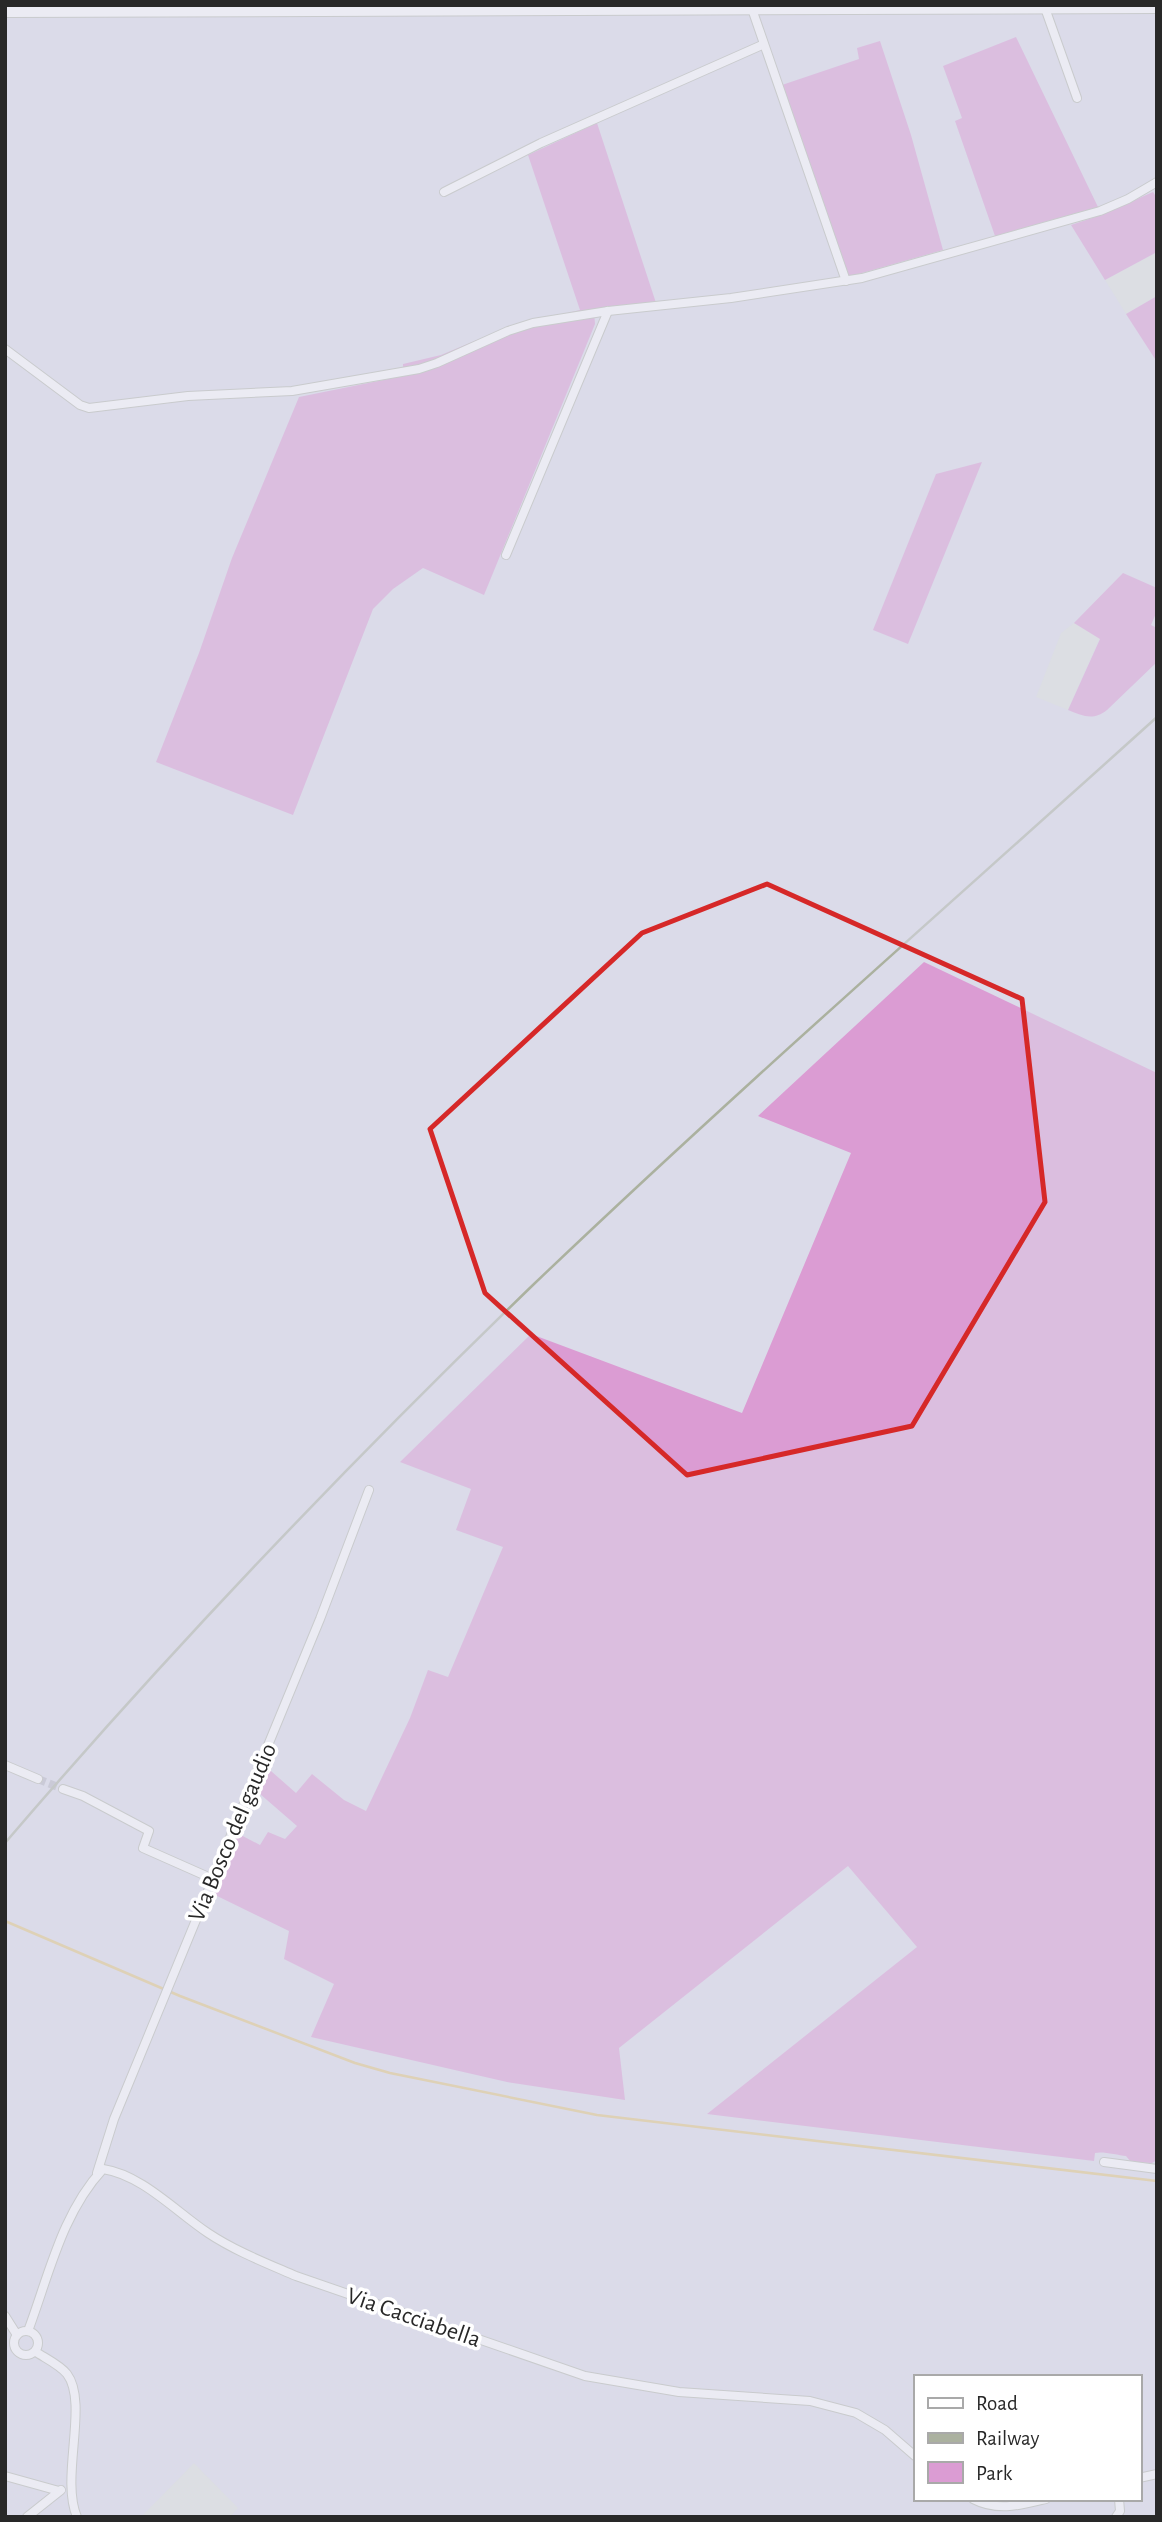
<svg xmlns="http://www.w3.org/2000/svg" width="1162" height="2522" font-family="'Alegreya Sans',sans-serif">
<rect width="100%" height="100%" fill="#dbdbe9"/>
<g fill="#dde2db">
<polygon points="1157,252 1157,296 1126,314 1105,280"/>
<polygon points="1074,623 1100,638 1068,710 1036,697 1061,633"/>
<polygon points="194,2463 238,2508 230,2517 141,2517"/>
</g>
<g fill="#db9cd3">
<polygon points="1016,37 1098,207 995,236 955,121 962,118 943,66"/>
<polygon points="880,41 911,135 943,250 848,277 779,86 859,59 857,48"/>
<polygon points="597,123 657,306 594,312 595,324 484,595 423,568 393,589 373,609 293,815 156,762 199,653 232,558 299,397 403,376 403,364 441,355 508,327 580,310 528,155"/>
<polygon points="1153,192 1157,198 1157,252 1105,280 1071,225 1101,215"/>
<polygon points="1157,296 1157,362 1126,314"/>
<polygon points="982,462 908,644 873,630 936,474"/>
<path d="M1123,573L1157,588V611L1151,625L1157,628V662L1107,710C1093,721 1083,716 1068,710L1100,639L1074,623Z"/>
<path d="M924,962L1157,1073V2160L1152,2163L1131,2162L1126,2156C1118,2155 1102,2151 1095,2153L1094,2161L707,2114L917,1947L848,1866L619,2048L625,2100L507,2082L311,2037L334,1984L284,1959L289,1931L211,1893L237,1833L260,1845L268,1832L285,1839L297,1826L253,1788L263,1764L296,1793L312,1774L344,1800L366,1811L410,1718L428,1670L448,1677L503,1547L456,1530L471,1489L400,1462L531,1334L742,1413L851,1153L758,1116Z"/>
</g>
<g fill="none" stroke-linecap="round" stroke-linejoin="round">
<polyline stroke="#e2c578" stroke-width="2.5" points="5,1921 180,1996 355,2063 390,2073 597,2115 1157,2181"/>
<polyline stroke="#b7b7c2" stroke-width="8" stroke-dasharray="8 4" stroke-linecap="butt" points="38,1779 63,1789"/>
<g stroke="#b4b8ab" stroke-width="10">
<g id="street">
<polyline points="751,6 846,281"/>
<polyline points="1045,8 1077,98"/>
<polyline points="444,192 541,143 762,45"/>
<polyline points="5,349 80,405 89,408 188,396 292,391 419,369 437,363 508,331 533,323 608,311 731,298 862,278 1100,211 1128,199 1157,182"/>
<polyline points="506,555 608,311"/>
<polyline points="5,1765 38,1779"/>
<polyline points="63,1789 83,1796 149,1831 143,1848 213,1879"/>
<polyline points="1104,2162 1157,2169"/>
<polyline points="97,2173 114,2119 320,1619 369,1490"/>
<polyline points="5,2316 17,2335"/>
<circle cx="26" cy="2343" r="12"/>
<path d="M28,2331C49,2275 62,2213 103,2169C142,2175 175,2211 208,2233C235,2251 266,2263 296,2276L585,2376L679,2392L810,2401L856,2413L885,2430L915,2456"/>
<path d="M36,2352C45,2358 60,2365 67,2374C89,2403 60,2478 77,2517"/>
<polyline points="5,2476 59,2491"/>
<polyline points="1139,2478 1157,2474"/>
<path d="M973,2499C998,2512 1021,2505 1046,2499"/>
<polyline points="27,2517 61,2490"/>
<polyline points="1116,2517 1120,2511 1119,2499"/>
</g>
</g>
<g stroke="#b4b8ab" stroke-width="14">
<polyline id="secondary" points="5,11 1157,7"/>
</g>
<use href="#street" stroke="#fff" stroke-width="8"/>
<use href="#secondary" stroke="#fff" stroke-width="12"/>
<path stroke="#abb19f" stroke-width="2.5" d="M5,1843C172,1648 350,1462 534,1284C737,1090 949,905 1157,717"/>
</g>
<path d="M0 0H1162V2522H0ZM767,884L1022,999L1045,1202L912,1426L687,1475L485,1293L430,1129L642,933Z" fill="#dbdbe9" fill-opacity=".55" fill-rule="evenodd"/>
<path fill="none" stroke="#d62828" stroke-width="5" stroke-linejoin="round" d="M767,884L1022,999L1045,1202L912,1426L687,1475L485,1293L430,1129L642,933Z"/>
<g text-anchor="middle" stroke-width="7" stroke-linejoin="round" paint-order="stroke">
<g font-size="24" fill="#282828" stroke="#fff">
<text transform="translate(232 1832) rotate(-67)" y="8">Via Bosco del gaudio</text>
<text transform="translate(414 2317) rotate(19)" y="8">Via Cacciabella</text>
</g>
</g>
<rect width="1162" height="2522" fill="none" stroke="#282828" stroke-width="14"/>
<rect x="914" y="2375" width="228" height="126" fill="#ffffff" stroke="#a9a9a9" stroke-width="2"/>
<rect x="928" y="2398" width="35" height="10" fill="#ffffff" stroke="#a9a9a9" stroke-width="2"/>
<text x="976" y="2410" font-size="21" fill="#282828">Road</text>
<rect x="928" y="2433" width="35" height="10" fill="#abb19f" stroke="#a9a9a9" stroke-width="2"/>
<text x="976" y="2445" font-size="21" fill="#282828">Railway</text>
<rect x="928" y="2462" width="35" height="21" fill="#db9cd3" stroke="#a9a9a9" stroke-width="2"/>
<text x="976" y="2480" font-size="21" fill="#282828">Park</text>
</svg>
